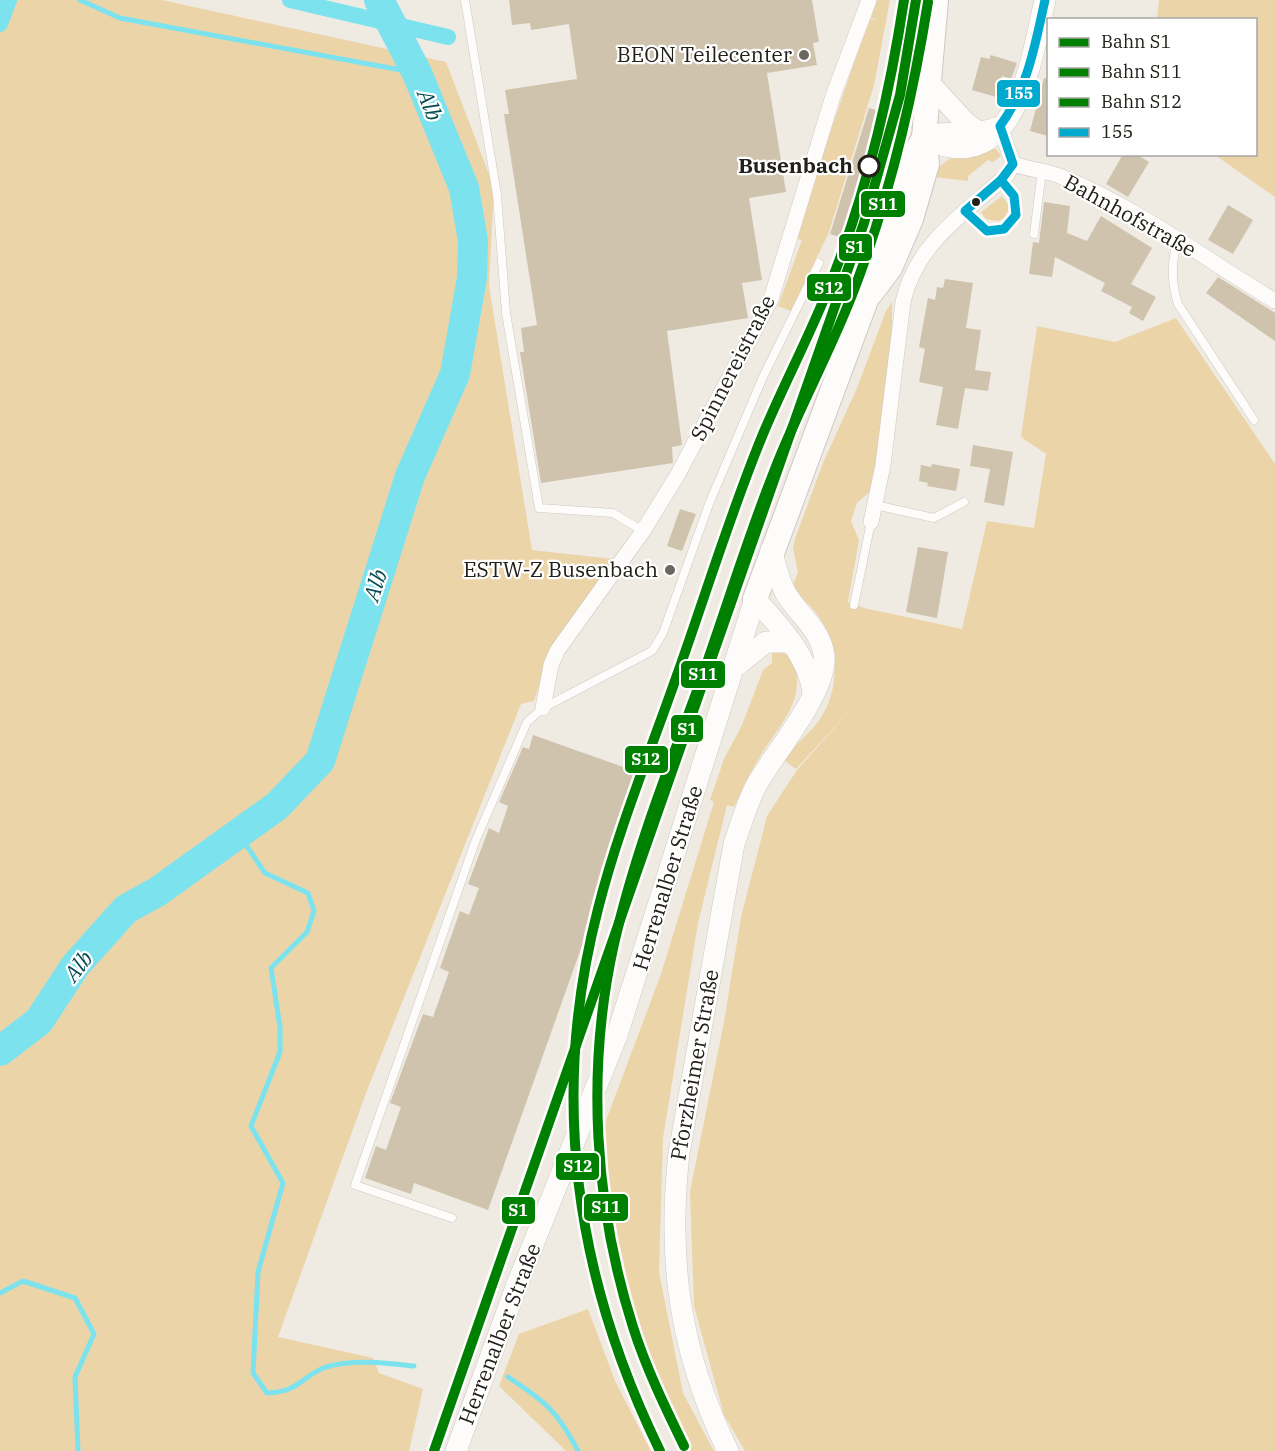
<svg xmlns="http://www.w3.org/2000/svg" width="1275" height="1451" font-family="'IBM Plex Serif',serif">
<rect width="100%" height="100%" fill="#efebe3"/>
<g fill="#ecd4a9">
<polygon points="0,0 162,0 446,62 494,187 489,286 532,550 613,559 550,652 534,701 521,704 366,1093 278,1337 373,1358 379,1373 423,1389 409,1451 0,1451"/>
<polygon points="874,0 890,0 874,85 829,232 791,311 778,306 802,240 794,238 869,19 877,20 868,17"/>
<polygon points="1159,0 1275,0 1275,197 1215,155 1256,154 1256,20 1157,19"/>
<path d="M991,148L997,150L1001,156L993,162L988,160L968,176V181L934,177C942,154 970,153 991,148Z"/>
<polygon points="1002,196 1010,206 1005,217 999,221 986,219 981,212"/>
<path d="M892,302V341L873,489L857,503L851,521L859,540L848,602L864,608L962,629L987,521L1034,528L1046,454L1021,437L1037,326L1115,342L1176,318L1275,464V1451H745L724,1415L694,1306L690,1192L724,1022L741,917L767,816L797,770L854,706L796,769L782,759C793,747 812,731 820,719C841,688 839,643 817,614C810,604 799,597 792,587L798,572L793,547L796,536L823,463L857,388L886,311Z"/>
<path d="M772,649C783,651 791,655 795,667C805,703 776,729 759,758C749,774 742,791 734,807L716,802L727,805L698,923L663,1138L659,1272L683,1393L714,1451H682L640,1363L619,1291L602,1205V1131L661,974L714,802L710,800L724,759L742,725L763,670L772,663Z"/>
<polygon points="588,1309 615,1381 651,1451 566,1451 499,1386 519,1334"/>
</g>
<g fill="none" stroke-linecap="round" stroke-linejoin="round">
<g stroke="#7ce3ee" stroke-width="5">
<polyline points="80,0 120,18 417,73"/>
<path d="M238,833L265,873L308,893L314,911L307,932L271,968L280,1027V1052L251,1126L283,1183L258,1272L253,1373L267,1393C300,1392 301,1376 326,1367C353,1359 386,1363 414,1366"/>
<polyline points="0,1293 23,1281 75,1298 94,1334 75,1377 78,1451"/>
<path d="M508,1377C545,1401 558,1412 578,1451"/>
</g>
<g stroke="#7ce3ee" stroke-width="16">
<polyline points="290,0 448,37"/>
<polyline points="0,24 9,0"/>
</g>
<polyline stroke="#7ce3ee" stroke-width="30" points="0,1051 39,1021 75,966 126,909 157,892 277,806 320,761 410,476 455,374 472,278 473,241 464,188 417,73 379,0"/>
</g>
<g fill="#cfc3ad">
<polygon points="509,0 812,0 819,42 813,43 817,65 767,73 786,192 749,198 762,280 742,283 748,318 667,331 682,445 672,447 673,463 541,483 520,352 524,352 521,328 537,325 504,114 509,114 505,90 577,79 569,24 531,30 530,23 512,25"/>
<polygon points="991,55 1017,63 1011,79 1002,76 996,97 972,90 981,57 989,59"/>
<polygon points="1044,78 1048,79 1048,136 1030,131"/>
<polygon points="869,108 909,120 880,213 866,245 830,234"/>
<polygon points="1123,154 1136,154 1149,162 1128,197 1106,184"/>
<polygon points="1044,202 1070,206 1067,233 1087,241 1101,216 1152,248 1131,284 1156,297 1143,321 1129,313 1132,307 1101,291 1105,283 1055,257 1052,277 1029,274 1033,242 1039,243"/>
<polygon points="1228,205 1253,220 1233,254 1208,240"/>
<polygon points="1218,277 1275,313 1275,341 1206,293"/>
<polygon points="945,279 973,283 966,328 981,330 975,370 991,372 988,391 965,388 958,429 936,425 943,387 919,382 925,349 919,347 928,298 935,300 937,287 943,288"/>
<polygon points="973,445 1013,452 1004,506 984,502 990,469 970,466"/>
<polygon points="932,464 960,469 956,491 927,486 928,483 919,481 921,465 931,467"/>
<polygon points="680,509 696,514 682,551 667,546"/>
<polygon points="918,547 948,552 937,618 906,612"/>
<polygon points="533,735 643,774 488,1210 414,1183 411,1194 365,1178 376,1146 386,1150 401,1107 390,1103 423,1014 433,1017 449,972 440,968 460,911 469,915 479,888 468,884 489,828 499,833 508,806 499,802 523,747 529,749"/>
</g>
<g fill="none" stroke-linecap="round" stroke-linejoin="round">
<g stroke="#ccc9c2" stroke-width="9">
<g id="service">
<polyline points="465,0 497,195 506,313 539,508 613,513 643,531"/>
<path d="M965,211L987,231C1004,233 1022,220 1016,201C1014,193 1007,186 1001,180"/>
<polyline points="1034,234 1042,170"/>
<path d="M1178,239C1171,261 1171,282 1178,304L1254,420"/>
<polyline points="875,505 934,518 964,502"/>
<polyline points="854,605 871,522"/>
<polyline points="452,1218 355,1185 475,842 527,722 543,708 652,651 663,633 709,504 763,377 819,263"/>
</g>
</g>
<g stroke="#ccc9c2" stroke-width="16">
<g id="minor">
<polyline points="1000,126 1013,164"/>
<path d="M1013,164C1029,170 1046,170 1062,177C1138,208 1205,259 1275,301"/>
<path d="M871,522L883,465L903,302C916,243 965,213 1007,175L1013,164"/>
<polyline points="543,708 551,665 557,651 643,531 678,474 771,299 833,96 869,0"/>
</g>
</g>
<g stroke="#ccc9c2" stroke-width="22">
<g id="secondary">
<polyline points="931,85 966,123 980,133"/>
<path d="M924,138C1016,183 1031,60 1045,0"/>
<path d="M924,138C948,128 973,138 996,128"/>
<path d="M755,599C779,625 808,656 813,692"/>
<polyline points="732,669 766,642 789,642"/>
<polyline points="456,1451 516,1287 617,1035 755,599"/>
<path d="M728,1451C680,1353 667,1261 679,1153L734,844C741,824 747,803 757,784C775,752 828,691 824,655C821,632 803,618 791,601C780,587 776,566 771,550"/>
</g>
</g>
<g stroke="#ccc9c2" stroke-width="26">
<g id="primary">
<polyline points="871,293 890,268 911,219 927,164 924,138 936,0"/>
<polyline points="755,599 866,300 874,262 893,218 911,161 924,138"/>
</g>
</g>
<use href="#service" stroke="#fdfcfb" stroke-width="8"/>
<use href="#minor" stroke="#fdfcfb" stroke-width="15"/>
<use href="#secondary" stroke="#fdfcfb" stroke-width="21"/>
<use href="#primary" stroke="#fdfcfb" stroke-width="24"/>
<g stroke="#fff" stroke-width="14">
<g id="bus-1">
<polygon points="1001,180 1014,196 1016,215 1004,229 987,231 965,211"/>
<path d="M1001,180L1013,164L1000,126C1028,88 1035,45 1045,0"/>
</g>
</g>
<use href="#bus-1" stroke="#00a9ce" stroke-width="9"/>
<g stroke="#fff" stroke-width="15">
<polyline id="rail-1" points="434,1451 864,223 900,95 916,0"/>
</g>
<g stroke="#fff" stroke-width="15">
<path id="rail-2" d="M684,1446C665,1407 646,1368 633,1327C594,1205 586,1069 614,944C633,860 664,779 694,699C722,623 745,544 775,469C798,410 829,354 852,295C889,200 912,102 928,2"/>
</g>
<g stroke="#fff" stroke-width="15">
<path id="rail-3" d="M660,1451C576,1279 549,1097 598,909C618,830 649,755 676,678C705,597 730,514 763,434C784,384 809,337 829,287C866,195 889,99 904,0"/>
</g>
<use href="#rail-1" stroke="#008000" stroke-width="10"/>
<use href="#rail-2" stroke="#008000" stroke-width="10"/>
<use href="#rail-3" stroke="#008000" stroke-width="10"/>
</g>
<g fill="#6a6760" stroke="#fff" stroke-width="2">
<circle cx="804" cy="55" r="6"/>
<circle cx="670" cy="570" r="6"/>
</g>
<circle fill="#fff" stroke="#23201a" stroke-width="3" cx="869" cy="166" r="10"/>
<circle fill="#23201a" stroke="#fff" stroke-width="2" cx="976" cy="202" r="5"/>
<g text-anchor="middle" stroke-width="4.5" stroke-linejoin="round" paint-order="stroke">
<g font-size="21" fill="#23201a" stroke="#fff" text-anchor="end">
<text x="792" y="62">BEON Teilecenter</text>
<text x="658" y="577">ESTW-Z Busenbach</text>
</g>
<g font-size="21" font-weight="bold" fill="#23201a" stroke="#fff" text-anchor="end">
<text x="853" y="173">Busenbach</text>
</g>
<g font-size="21" fill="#23201a" stroke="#fff">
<text transform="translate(1130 216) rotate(29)" y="7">Bahnhofstraße</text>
<text transform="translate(733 368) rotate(-63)" y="7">Spinnereistraße</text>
<text transform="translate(668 878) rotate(-73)" y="7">Herrenalber Straße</text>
<text transform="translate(695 1065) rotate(-80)" y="7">Pforzheimer Straße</text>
<text transform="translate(500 1334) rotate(-69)" y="7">Herrenalber Straße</text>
</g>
<g font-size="22" font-style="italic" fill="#044951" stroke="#fff">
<text transform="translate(430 105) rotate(68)" y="8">Alb</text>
<text transform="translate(375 585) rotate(-72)" y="8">Alb</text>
<text transform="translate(78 966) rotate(-52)" y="8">Alb</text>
</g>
</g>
<g stroke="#fff" stroke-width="2">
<rect x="996" y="79" width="45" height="29" rx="6" fill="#00a9ce"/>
<rect x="860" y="190" width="46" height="28" rx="6" fill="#008000"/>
<rect x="838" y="233" width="35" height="29" rx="6" fill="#008000"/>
<rect x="806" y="273" width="46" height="29" rx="6" fill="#008000"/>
<rect x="680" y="660" width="46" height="29" rx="6" fill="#008000"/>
<rect x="670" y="714" width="34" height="29" rx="6" fill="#008000"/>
<rect x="624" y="745" width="45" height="29" rx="6" fill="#008000"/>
<rect x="555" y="1152" width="45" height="29" rx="6" fill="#008000"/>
<rect x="583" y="1193" width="46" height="29" rx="6" fill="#008000"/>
<rect x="501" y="1196" width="35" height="29" rx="6" fill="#008000"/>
</g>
<g font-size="16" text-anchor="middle" font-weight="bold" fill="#fff">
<text x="1019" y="99">155</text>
<text x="883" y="210">S11</text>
<text x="855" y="253">S1</text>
<text x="829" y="294">S12</text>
<text x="703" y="680">S11</text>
<text x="687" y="735">S1</text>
<text x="646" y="765">S12</text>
<text x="578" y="1172">S12</text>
<text x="606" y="1213">S11</text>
<text x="518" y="1216">S1</text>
</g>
<rect x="1047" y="18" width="210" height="138" fill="#ffffff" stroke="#a7a6a3" stroke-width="1.5"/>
<rect x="1059" y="38" width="30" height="9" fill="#008000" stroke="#a7a6a3" stroke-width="1.5"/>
<text x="1101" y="48" font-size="18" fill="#23201a">Bahn S1</text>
<rect x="1059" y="68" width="30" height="9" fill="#008000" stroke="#a7a6a3" stroke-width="1.5"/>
<text x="1101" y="78" font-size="18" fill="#23201a">Bahn S11</text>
<rect x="1059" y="98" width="30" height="9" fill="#008000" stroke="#a7a6a3" stroke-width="1.5"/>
<text x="1101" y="108" font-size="18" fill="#23201a">Bahn S12</text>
<rect x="1059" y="128" width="30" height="9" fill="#00a9ce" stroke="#a7a6a3" stroke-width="1.5"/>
<text x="1101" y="138" font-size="18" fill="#23201a">155</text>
</svg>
